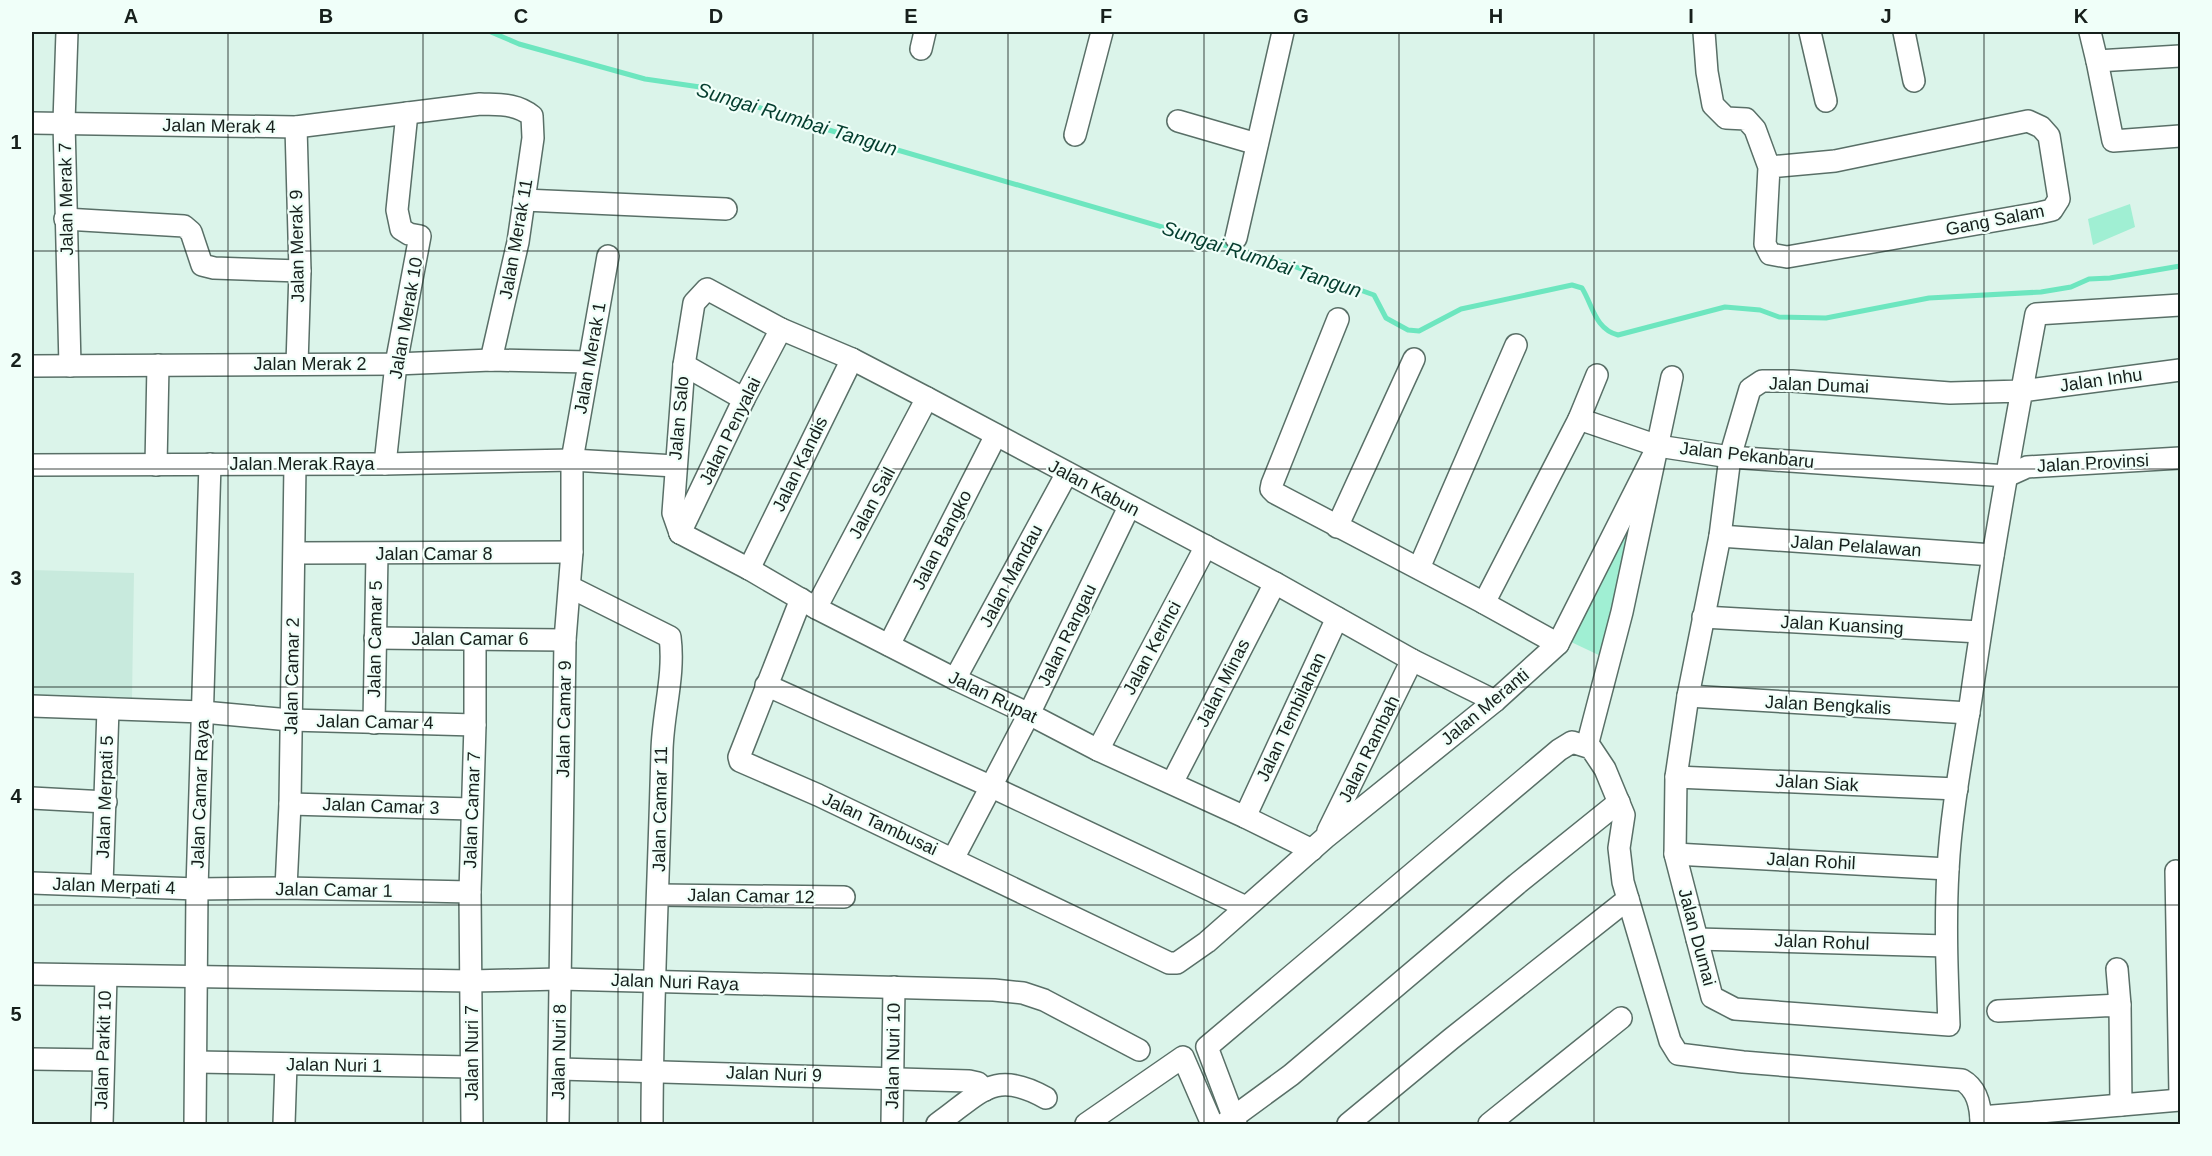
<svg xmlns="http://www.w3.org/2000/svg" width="2212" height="1156" font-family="Arial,sans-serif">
<rect width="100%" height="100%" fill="#dbf4ea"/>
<polygon fill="#c8eadd" points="32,570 134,573 132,698 32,695"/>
<g fill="#a0efd3">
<polygon points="2130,204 2135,227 2093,245 2088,219"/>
<polygon points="1648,477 1605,658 1569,641"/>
</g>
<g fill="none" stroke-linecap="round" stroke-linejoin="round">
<path stroke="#6de6bf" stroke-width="5" d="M491,32L519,44L645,79L700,87L798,121L1279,261L1374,295L1386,318L1408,330L1419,331L1461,309L1572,285L1582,288C1593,306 1595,329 1618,335L1725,307L1760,310L1779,317L1826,318L1929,298L2041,292L2071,287L2089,279L2110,278L2180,266"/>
<g stroke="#596f67" stroke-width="24">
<g id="street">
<polyline points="67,32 64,122 70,366"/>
<polyline points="1704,32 1707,72 1713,105 1726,118 1746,119 1755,129 1769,167 1765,244 1770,254 1787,257 2039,213 2052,210 2059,199 2049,136 2041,127 2028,121 1835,161 1769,167"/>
<polyline points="1810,32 1826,101"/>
<polyline points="1904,32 1914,81"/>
<polyline points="2090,32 2097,61 2180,56"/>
<polyline points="921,49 925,32"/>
<polyline points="2097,61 2113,141 2180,136"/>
<polyline points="1178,121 1257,144"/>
<path d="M32,123L296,127L480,104C499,105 516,103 532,116L533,138L518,242L491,360"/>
<polyline points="296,127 300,271 297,364"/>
<polyline points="1075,135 1102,32"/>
<polyline points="524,200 726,209"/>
<polyline points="65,219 184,226 191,232 202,265 214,268 300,271"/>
<polyline points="1236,238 1283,32"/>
<path d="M2180,305L2036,314C2012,442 1989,570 1971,699C1962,756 1951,813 1948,870C1945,922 1947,973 1949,1025L1735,1009L1712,997L1675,854L1676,777L1688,696L1720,536L1730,457L1750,389L1762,381H1792L1950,393L2022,391L2180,370"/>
<polyline points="1338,319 1272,484 1271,489 1275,493 1484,603"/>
<polyline points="684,365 744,399"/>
<polyline points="32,366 396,364 491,360 589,362"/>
<polyline points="1579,419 1658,446 1730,457 2007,476 2027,467 2180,458"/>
<polyline points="385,464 396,364 420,236 409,234 401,229 397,210 407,113"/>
<polyline points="32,465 385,464 572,460 675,466"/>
<polyline points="156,465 158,365"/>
<polyline points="1337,527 1414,359"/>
<polyline points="680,533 673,513 684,365 694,303 707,289 781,329 852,359 927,398 1275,583 1412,660 1495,701"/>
<polyline points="680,533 749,569 816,608 955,679 1029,714 1098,750 1245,817 1312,850"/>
<polyline points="680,533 744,399 781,329"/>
<polyline points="1720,536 1993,555"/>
<polyline points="295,553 572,552"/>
<polyline points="1419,568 1516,345"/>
<polyline points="749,569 852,359"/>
<path d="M570,587L670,637C675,675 663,712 662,750C659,875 652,1000 652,1124"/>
<polyline points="801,599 739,757 740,761 818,795 1169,963 1177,963 1207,942 1325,838 1495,701 1558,644 1658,446"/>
<polyline points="816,608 927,398"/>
<polyline points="1703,617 1980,632"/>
<polyline points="375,638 565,640"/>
<polyline points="1558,644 1484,603 1579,419 1597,375"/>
<polyline points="889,645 996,435"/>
<polyline points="955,679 1067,473"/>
<polyline points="766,685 992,787 1246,907"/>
<polyline points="1688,696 1969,713"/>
<polyline points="32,706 203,712 290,720 475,725"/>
<polyline points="374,723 377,554"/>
<polyline points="1587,746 1622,612 1672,377"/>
<polyline points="1098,750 1206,546"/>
<polyline points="1676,777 1957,789"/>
<polyline points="1172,783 1275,583"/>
<polyline points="32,798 106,802"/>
<polyline points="290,804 471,809"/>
<polyline points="1245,817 1337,618"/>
<polyline points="1328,831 1412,660"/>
<polyline points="1675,854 1948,869"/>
<polyline points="953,859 1029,714 1129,507"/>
<polyline points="2176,871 2180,1095"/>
<polyline points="32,883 197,889 286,888 470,892"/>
<polyline points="102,885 108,709"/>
<polyline points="286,888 290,804 295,465"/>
<polyline points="658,895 844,897"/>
<polyline points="1697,939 1946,946"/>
<polyline points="2117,969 2120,1005"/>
<polyline points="32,974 471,981 560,979 994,990 1023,993 1044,1000 1139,1050"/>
<polyline points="1998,1011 2120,1005 2121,1105"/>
<polyline points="32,1059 102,1060"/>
<polyline points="196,1062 471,1067"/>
<polyline points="560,1069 969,1081 978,1083 985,1090"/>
<polyline points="1981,1117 2180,1100"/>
<polyline points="102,1124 106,976"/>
<polyline points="195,1124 197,889 210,464"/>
<polyline points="284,1124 286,1064"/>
<polyline points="472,1124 470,892 475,725 475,640"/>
<polyline points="558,1124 565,640 572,552 572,460 608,256"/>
<polyline points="892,1124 894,987"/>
<path d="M937,1124C980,1094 993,1068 1046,1098"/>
<polyline points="1086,1124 1183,1057 1212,1124"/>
<polyline points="1224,1124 1291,1075 1517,884 1619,802"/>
<path d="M1236,1124L1207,1047L1559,750L1572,742L1591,748L1605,769L1624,815L1619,848L1623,882L1670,1041L1678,1054L1743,1062L1962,1080C1978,1089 1981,1108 1981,1124"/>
<polyline points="1348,1124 1451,1039 1628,899"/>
<polyline points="1489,1124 1621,1018"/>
</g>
</g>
<use href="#street" stroke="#fff" stroke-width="21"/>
</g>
<path fill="none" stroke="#17201c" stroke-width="1.5" stroke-opacity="0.55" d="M228,32V1124M423,32V1124M618,32V1124M813,32V1124M1008,32V1124M1204,32V1124M1399,32V1124M1594,32V1124M1789,32V1124M1984,32V1124M32,251H2180M32,469H2180M32,687H2180M32,905H2180"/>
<g text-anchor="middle" stroke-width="4.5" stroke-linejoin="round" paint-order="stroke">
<g font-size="18" fill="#17201c" stroke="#f0fff9">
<text transform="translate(219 126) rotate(1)" y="6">Jalan Merak 4</text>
<text transform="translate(66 199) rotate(-91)" y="6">Jalan Merak 7</text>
<text transform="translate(1995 220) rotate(-11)" y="6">Gang Salam</text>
<text transform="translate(516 239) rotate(-80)" y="6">Jalan Merak 11</text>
<text transform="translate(297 246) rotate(-91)" y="6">Jalan Merak 9</text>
<text transform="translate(406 318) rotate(-80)" y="6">Jalan Merak 10</text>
<text transform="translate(590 358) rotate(-80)" y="6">Jalan Merak 1</text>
<text x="310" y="370">Jalan Merak 2</text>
<text transform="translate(2101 380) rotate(-8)" y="6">Jalan Inhu</text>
<text transform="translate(1819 385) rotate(2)" y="6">Jalan Dumai</text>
<text transform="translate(679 418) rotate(-85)" y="6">Jalan Salo</text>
<text transform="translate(730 431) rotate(-64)" y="6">Jalan Penyalai</text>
<text transform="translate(1747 455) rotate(6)" y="6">Jalan Pekanbaru</text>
<text transform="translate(2093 463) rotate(-3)" y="6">Jalan Provinsi</text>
<text x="302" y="470">Jalan Merak Raya</text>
<text transform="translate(800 464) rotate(-64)" y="6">Jalan Kandis</text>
<text transform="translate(1094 488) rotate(28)" y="6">Jalan Kabun</text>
<text transform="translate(872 503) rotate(-62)" y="6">Jalan Sail</text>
<text transform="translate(942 540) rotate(-63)" y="6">Jalan Bangko</text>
<text transform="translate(1856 546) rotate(4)" y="6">Jalan Pelalawan</text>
<text x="434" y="560">Jalan Camar 8</text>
<text transform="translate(1011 576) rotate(-62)" y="6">Jalan Mandau</text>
<text transform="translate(1842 625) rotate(3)" y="6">Jalan Kuansing</text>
<text transform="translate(1067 635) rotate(-64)" y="6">Jalan Rangau</text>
<text transform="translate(375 639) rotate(-89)" y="6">Jalan Camar 5</text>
<text x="470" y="645">Jalan Camar 6</text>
<text transform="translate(1152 648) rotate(-62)" y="6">Jalan Kerinci</text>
<text transform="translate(292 676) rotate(-89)" y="6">Jalan Camar 2</text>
<text transform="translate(1223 683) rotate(-63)" y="6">Jalan Minas</text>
<text transform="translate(993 697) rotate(26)" y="6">Jalan Rupat</text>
<text transform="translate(1828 705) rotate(3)" y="6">Jalan Bengkalis</text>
<text transform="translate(1485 707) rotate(-40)" y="6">Jalan Meranti</text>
<text transform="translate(1291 717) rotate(-65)" y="6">Jalan Tembilahan</text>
<text transform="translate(564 719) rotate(-89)" y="6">Jalan Camar 9</text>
<text transform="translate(375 722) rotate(1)" y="6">Jalan Camar 4</text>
<text transform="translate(1369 749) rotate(-64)" y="6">Jalan Rambah</text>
<text transform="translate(1817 783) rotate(3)" y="6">Jalan Siak</text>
<text transform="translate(200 794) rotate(-88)" y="6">Jalan Camar Raya</text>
<text transform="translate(105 797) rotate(-88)" y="6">Jalan Merpati 5</text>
<text transform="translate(381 806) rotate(2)" y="6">Jalan Camar 3</text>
<text transform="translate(660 809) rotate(-89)" y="6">Jalan Camar 11</text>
<text transform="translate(472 810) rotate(-88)" y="6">Jalan Camar 7</text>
<text transform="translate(880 824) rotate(25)" y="6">Jalan Tambusai</text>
<text transform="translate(1811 861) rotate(3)" y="6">Jalan Rohil</text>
<text transform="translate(114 886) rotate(2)" y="6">Jalan Merpati 4</text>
<text transform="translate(334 890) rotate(1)" y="6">Jalan Camar 1</text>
<text transform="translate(751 896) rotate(1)" y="6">Jalan Camar 12</text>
<text transform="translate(1697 937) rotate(75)" y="6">Jalan Dumai</text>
<text transform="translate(1822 942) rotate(2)" y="6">Jalan Rohul</text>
<text transform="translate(675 982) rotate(2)" y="6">Jalan Nuri Raya</text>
<text transform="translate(103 1050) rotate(-88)" y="6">Jalan Parkit 10</text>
<text transform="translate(559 1052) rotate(-89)" y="6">Jalan Nuri 8</text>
<text transform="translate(472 1053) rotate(-90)" y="6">Jalan Nuri 7</text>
<text transform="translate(893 1056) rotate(-89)" y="6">Jalan Nuri 10</text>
<text transform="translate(334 1065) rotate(1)" y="6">Jalan Nuri 1</text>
<text transform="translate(774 1074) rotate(2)" y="6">Jalan Nuri 9</text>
</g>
<g font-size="20" font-style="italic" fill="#043d2e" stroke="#f0fff9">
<text transform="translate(797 119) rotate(17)" y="7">Sungai Rumbai Tangun</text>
<text transform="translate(1262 259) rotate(18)" y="7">Sungai Rumbai Tangun</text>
</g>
</g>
<rect width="2212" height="1156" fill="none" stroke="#f0fff9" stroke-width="66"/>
<rect x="33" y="33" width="2146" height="1090" fill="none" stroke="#17201c" stroke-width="2"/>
<g font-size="20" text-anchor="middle" font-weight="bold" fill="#17201c">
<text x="131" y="23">A</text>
<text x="326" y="23">B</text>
<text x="521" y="23">C</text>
<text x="716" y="23">D</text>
<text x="911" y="23">E</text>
<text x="1106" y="23">F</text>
<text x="1301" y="23">G</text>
<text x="1496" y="23">H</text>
<text x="1691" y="23">I</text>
<text x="1886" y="23">J</text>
<text x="2081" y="23">K</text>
<text x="16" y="149">1</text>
<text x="16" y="367">2</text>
<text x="16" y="585">3</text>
<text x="16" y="803">4</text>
<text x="16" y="1021">5</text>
</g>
</svg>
